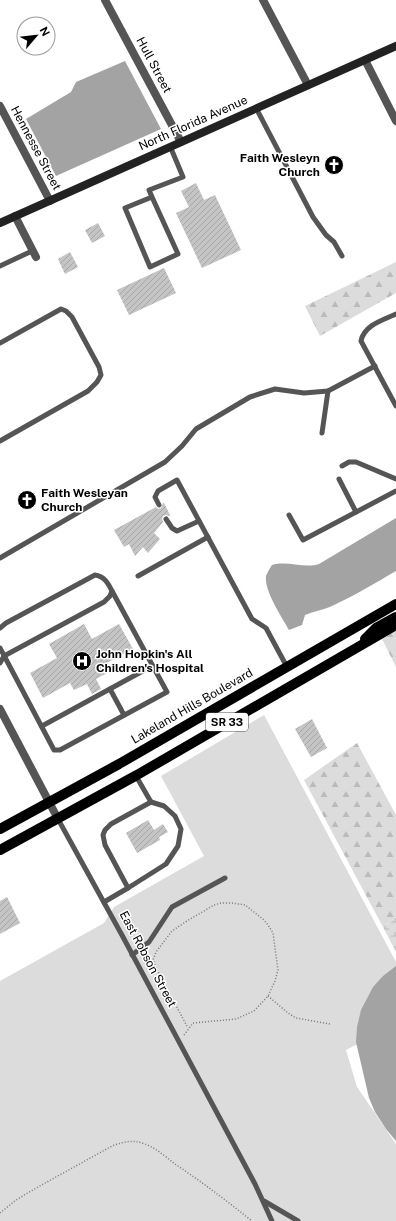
<svg xmlns="http://www.w3.org/2000/svg" width="396" height="1221" font-family="'Public Sans',sans-serif">
<defs>
<pattern id="forest-firs" width="22" height="20" patternUnits="userSpaceOnUse"><rect width="22" height="20" fill="#dcdcdc"/><path d="M5 1l3.5 6h-7zM16 11l3.5 6h-7z" fill="#bbb"/></pattern>
<pattern id="wetland-marsh" width="20" height="14" patternUnits="userSpaceOnUse"><rect width="20" height="14" fill="#dcdcdc"/><path d="M1 5h8M5 5V1M11 12h8M15 12V8" fill="none" stroke="#bbb"/></pattern>
<pattern id="building-hatch" width="6" height="6" patternUnits="userSpaceOnUse"><rect width="6" height="6" fill="#c4c4c4"/><path d="M-1 1l2-2M0 6l6-6M5 7l2-2" fill="none" stroke="#a7a7a7"/></pattern>
</defs>
<rect width="100%" height="100%" fill="#fff"/>
<g fill="url(#forest-firs)">
<polygon points="396,262 396,293 320,336 305,306"/>
<polygon points="396,631 396,667 382,639"/>
<polygon points="357,743 396,815 396,917 383,927 304,780"/>
</g>
<polygon fill="url(#wetland-marsh)" points="396,917 396,952 383,927"/>
<polygon fill="#dcdcdc" points="264,715 396,962 396,1024 346,1050 357,1087 396,1144 396,1221 0,1221 0,981 104,923 114,907 204,856 161,776"/>
<g fill="#a3a3a3">
<polygon points="125,61 161,129 56,176 26,119 71,92 76,82"/>
<path d="M396,518V571C375,583 354,596 332,606C324,610 314,611 305,615L302,625L289,630C282,617 264,591 266,576C267,573 270,568 272,565C287,560 304,569 319,564Z"/>
<polygon points="396,966 396,1141 386,1129 375,1112 369,1098 356,1042 357,1027 361,1010 373,987 383,976"/>
</g>
<g fill="url(#building-hatch)">
<polygon points="196,183 204,200 215,195 241,250 202,268 176,213 189,207 181,191"/>
<polygon points="98,223 105,236 92,243 85,230"/>
<polygon points="70,252 78,267 65,274 58,259"/>
<polygon points="164,268 176,293 129,315 117,290"/>
<polygon points="163,503 164,503 170,515 169,516 166,515 163,516 162,519 163,522 154,533 160,539 148,553 143,547 135,556 129,544 124,547 114,530 156,507 158,509 161,508"/>
<polygon points="84,624 92,639 119,624 133,649 105,664 109,672 96,679 101,689 92,694 87,684 74,690 70,683 43,698 30,673 57,658 49,644"/>
<polygon points="312,719 327,748 311,757 295,729"/>
<polygon points="148,820 154,830 163,824 168,832 159,837 160,840 137,853 126,833"/>
<polygon points="7,897 20,923 0,934 0,901"/>
</g>
<g fill="none" stroke-linecap="round" stroke-linejoin="round">
<g stroke="#777" stroke-width="1.5" stroke-dasharray="1 2" stroke-linecap="butt">
<polyline points="268,996 288,1013 296,1018 330,1024"/>
<polyline points="184,1035 193,1023 236,1019 254,1011 268,996 275,981 278,970 273,933 268,925 264,920 245,905 232,903 221,903 214,905 187,921 172,931 156,952 153,960 156,968 188,1028"/>
<path d="M0,1213L16,1200L38,1187L112,1146C123,1142 133,1139 145,1144C156,1148 166,1157 175,1164C202,1182 227,1201 252,1221"/>
</g>
<g stroke="#555" stroke-width="5">
<polyline points="256,108 313,217 326,235 334,242 342,256"/>
<polyline points="152,197 125,208 150,267 178,254 152,197 149,190 183,177 170,146"/>
<polyline points="0,266 32,251"/>
<path d="M396,314C383,320 364,325 361,341L396,406"/>
<polyline points="0,343 61,309 66,311 72,317 99,367 101,375 97,382 88,391 0,441"/>
<polyline points="322,433 328,391"/>
<polyline points="342,466 349,462 356,462 396,479"/>
<polyline points="339,479 356,512"/>
<polyline points="159,505 155,497 158,491 177,480 252,619 266,628 287,667"/>
<polyline points="289,515 303,540 396,491"/>
<polyline points="166,519 172,528 177,531 199,521"/>
<polyline points="0,558 165,462 182,446 196,429 250,397 275,389 304,393 328,391 375,366"/>
<polyline points="138,576 208,537"/>
<path d="M0,628L6,623L95,575C104,576 108,583 112,591L110,596L104,602L4,656L0,663"/>
<polyline points="0,648 54,750 60,750 167,692 112,591"/>
<polyline points="110,689 124,715"/>
<polyline points="42,726 152,666"/>
<polyline points="58,819 123,937 255,1184 272,1221"/>
<polyline points="128,888 166,864 178,846 181,829 175,816 164,806 151,802"/>
<polyline points="104,902 128,888 105,845 103,835 105,830 111,824 151,802 136,776"/>
<polyline points="132,955 149,942 172,907 225,878"/>
<polyline points="264,1201 298,1221"/>
</g>
<g stroke="#555" stroke-width="8">
<polyline points="105,0 181,142"/>
<polyline points="263,0 308,85"/>
<polyline points="365,60 396,121"/>
<polyline points="0,106 50,201"/>
<polyline points="15,216 36,257"/>
<polyline points="0,709 58,819"/>
</g>
<polyline stroke="#222" stroke-width="8" points="0,223 396,46"/>
<g stroke="#000" stroke-width="10">
<polyline points="365,639 376,628 396,617"/>
<polyline points="0,829 119,764 396,604"/>
<polyline points="0,850 137,775 396,625"/>
</g>
</g>
<defs>
<g id="church-disc" transform="scale(1)"><circle r="9.5" fill="#000" stroke="#fff"/><path d="M-1.2-6h2.4v3.5h3.3v2.4h-3.3V6h-2.4V-.1h-3.3v-2.4h3.3Z" fill="#fff"/></g>
<g id="hospital-disc" transform="scale(1)"><circle r="9.5" fill="#000" stroke="#fff"/><path d="M-5-5h3v3.5h4V-5h3V5h-3V1.5h-4V5h-3Z" fill="#fff"/></g>
</defs>
<g fill-rule="evenodd">
<use href="#church-disc" x="334" y="165"/>
<use href="#church-disc" x="27" y="500"/>
<use href="#hospital-disc" x="82" y="661"/>
</g>
<g text-anchor="middle" stroke-width="3" stroke-linejoin="round" paint-order="stroke">
<rect fill="#fff" stroke="#4c4c4c" stroke-width="1" x="206" y="713" width="42" height="18" rx="3"/>
<g font-size="11" font-weight="bold" fill="#000">
<text x="227" y="726">SR 33</text>
</g>
<g font-size="12" fill="#000" stroke="#fff">
<text transform="translate(154 65) rotate(62)" y="4">Hull Street</text>
<text transform="translate(193 123) rotate(-24)" y="4">North Florida Avenue</text>
<text transform="translate(36 148) rotate(62)" y="4">Hennesse Street</text>
<text transform="translate(192 706) rotate(-30)" y="4">Lakeland Hills Boulevard</text>
<text transform="translate(148 959) rotate(62)" y="4">East Robson Street</text>
</g>
<g font-size="12" font-weight="bold" fill="#000" stroke="#fff" text-anchor="start">
<text x="320" y="162" text-anchor="end">Faith Wesleyn<tspan x="320" dy="14">Church</tspan></text>
<text x="41" y="497">Faith Wesleyan<tspan x="41" dy="14">Church</tspan></text>
<text x="96" y="658">John Hopkin's All<tspan x="96" dy="14">Children's Hospital</tspan></text>
</g>
</g>
<g transform="translate(36 36) rotate(62)"><circle r="19" fill="#ffffff" stroke="#999999"/>
<path d="M0-3L7 15L0 10L-7 15Z" fill="#000000"/>
<text y="-6" font-size="11" font-weight="bold" text-anchor="middle" fill="#000000">N</text>
</g>
</svg>
